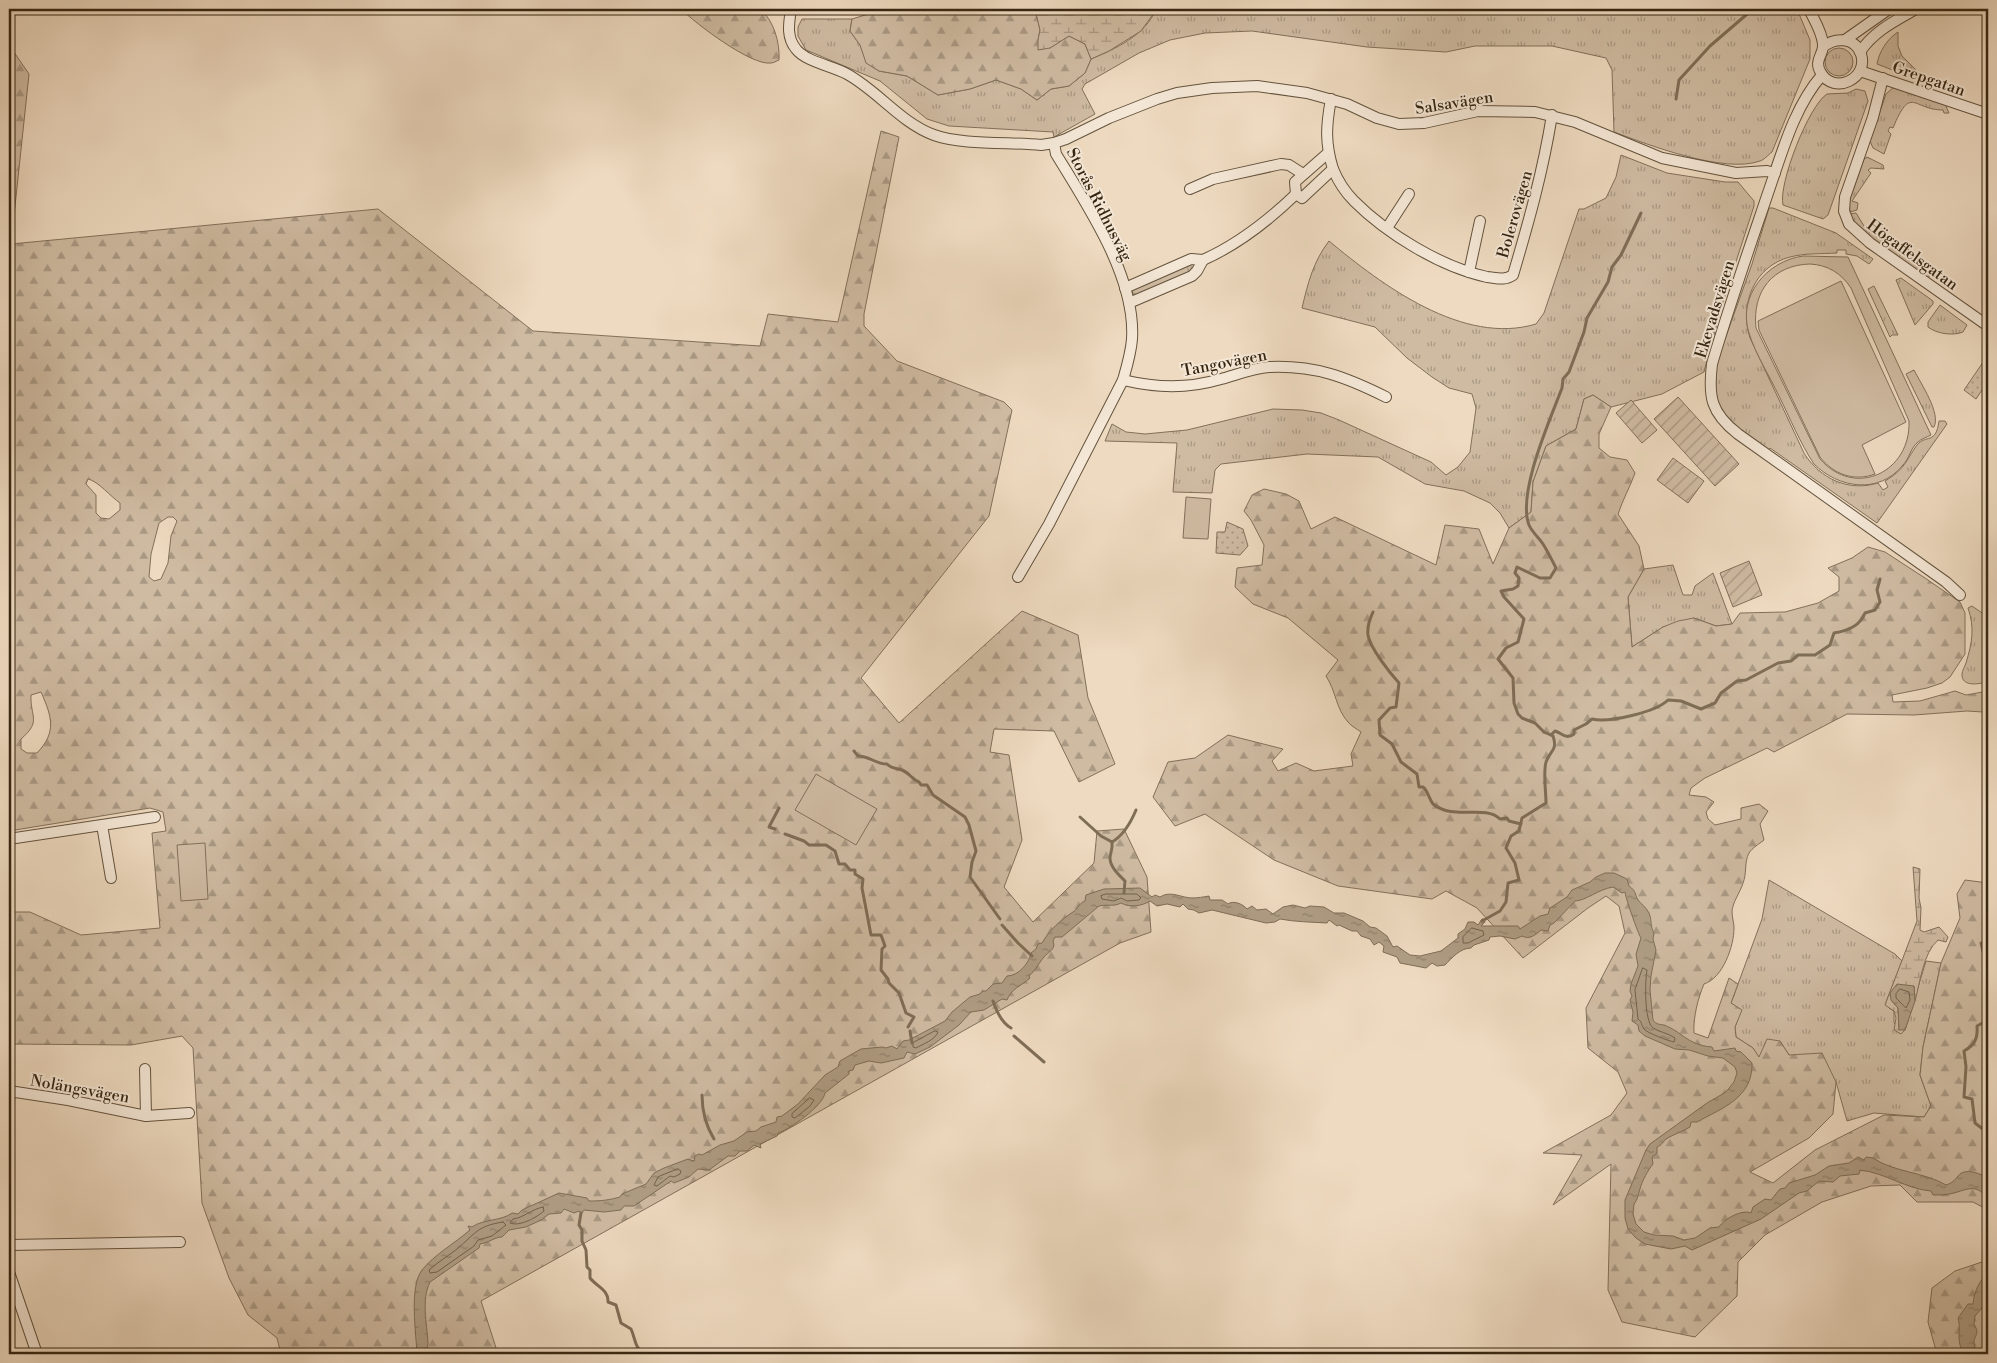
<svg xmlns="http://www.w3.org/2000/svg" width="1997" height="1363" font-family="'Libre Bodoni',serif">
<defs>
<pattern id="grass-tufts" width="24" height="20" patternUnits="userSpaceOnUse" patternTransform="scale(1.25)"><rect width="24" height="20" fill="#cfbba2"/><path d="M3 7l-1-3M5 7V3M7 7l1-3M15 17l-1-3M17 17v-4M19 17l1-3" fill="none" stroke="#a99883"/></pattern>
<pattern id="forest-firs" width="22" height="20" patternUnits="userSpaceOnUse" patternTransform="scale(1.25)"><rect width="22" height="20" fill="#cfbba2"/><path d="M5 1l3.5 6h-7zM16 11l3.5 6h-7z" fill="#a99883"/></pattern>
<pattern id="wetland-marsh" width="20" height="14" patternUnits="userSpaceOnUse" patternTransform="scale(1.25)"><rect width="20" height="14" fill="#cfbba2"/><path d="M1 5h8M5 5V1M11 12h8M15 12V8" fill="none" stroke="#a99883"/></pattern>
<pattern id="park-dots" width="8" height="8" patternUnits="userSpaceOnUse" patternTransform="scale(1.25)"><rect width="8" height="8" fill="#cfbba2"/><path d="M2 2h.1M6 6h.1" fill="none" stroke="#a99883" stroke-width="1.8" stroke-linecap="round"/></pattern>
<pattern id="garden-furrows" width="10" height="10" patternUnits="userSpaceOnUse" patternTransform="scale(1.25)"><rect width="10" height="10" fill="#cfbba2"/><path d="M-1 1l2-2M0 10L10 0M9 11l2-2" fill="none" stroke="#a99883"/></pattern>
<pattern id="water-ripples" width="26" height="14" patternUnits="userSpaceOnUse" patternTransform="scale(1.25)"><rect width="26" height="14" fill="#af9d84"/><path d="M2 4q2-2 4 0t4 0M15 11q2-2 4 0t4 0" fill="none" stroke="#8f806b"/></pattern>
</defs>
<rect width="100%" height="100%" fill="#eedac0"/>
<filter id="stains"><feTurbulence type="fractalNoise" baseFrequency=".004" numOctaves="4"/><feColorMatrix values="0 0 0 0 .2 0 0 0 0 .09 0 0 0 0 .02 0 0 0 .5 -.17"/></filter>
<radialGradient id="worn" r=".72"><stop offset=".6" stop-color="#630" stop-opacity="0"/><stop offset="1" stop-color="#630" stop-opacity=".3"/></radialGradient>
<g fill="url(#grass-tufts)" stroke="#82705a">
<path d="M1156,9H1797L1810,40V59L1772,152C1768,155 1764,160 1760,161C1724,174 1649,145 1614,132L1612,70L1606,58L1552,46H1475L1446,52L1367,47L1252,31L1205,33L1170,40L1139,53L1085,84L1082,89L1095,114L1054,137L1053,132L949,126L927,119L880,81L806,50L798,36V27L802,19H852L850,31L860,45L867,63L879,71L907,76L938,95L970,89L996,80L1021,89L1037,100L1051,89L1069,86L1085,73L1091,59C1115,49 1146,35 1156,9Z"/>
<path d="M1898,32V46L1902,56L1931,85L1877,64C1879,52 1887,39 1898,32Z"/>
<circle cx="1839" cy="62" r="14"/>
<path d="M1894,87L1945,104L1949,113H1944L1943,110C1913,110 1911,84 1893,128L1890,127L1888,131L1891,134L1884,154L1873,148L1870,141L1886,94Z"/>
<path d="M1856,89L1865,91L1868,101L1828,215L1823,219L1783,205C1778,184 1809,105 1827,94L1848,93Z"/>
<path d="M1621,155L1667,173L1725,182H1738L1754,201V206L1722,305L1704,372L1662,394L1611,407L1593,395L1584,399L1576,429L1546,446L1533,482L1531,512L1509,528L1500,513L1490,503L1464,491L1425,484L1378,457L1307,454L1221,464L1215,470L1212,493L1173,492L1177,443L1105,441L1112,424L1126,432L1145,434L1187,430L1273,409L1302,410L1321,413L1339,420L1431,462L1446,475L1458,467L1470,452L1476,408L1472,394L1449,388L1432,377L1407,358L1375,327L1302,308C1308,283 1313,262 1329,241C1382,285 1463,346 1536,324L1544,313L1579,209H1584L1606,198L1616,177Z"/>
<polygon points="1867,157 1883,165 1884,169 1871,168 1868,170 1871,173 1852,201 1858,203 1857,210 1850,212 1849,202 1864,159"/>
<path d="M1769,208H1773L1836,233L1873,259L1869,264L1857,256L1846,254V250H1837V253C1822,254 1805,253 1790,257C1754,266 1739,305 1750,338L1804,453C1820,479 1849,492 1878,483L1883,490L1888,487L1885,481C1905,469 1905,462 1917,445C1926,434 1936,445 1939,421H1945L1947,424L1877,523L1770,448L1768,451L1728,421L1717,404L1715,393V367L1752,264Z"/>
<polygon points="1856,213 1864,226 1929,272 1929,277 1927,278 1862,232 1856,225 1850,214"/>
<polygon points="1189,262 1196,265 1191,272 1137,295 1133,294 1132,290"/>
<polygon points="1901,278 1933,301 1933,304 1915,325 1896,280"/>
<polygon points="1874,286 1898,335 1892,335 1890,337 1868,289"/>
<path d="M1940,305L1967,325L1963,332C1953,336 1937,334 1928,327V322Z"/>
<path d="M1914,370C1921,384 1941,413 1934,427H1932L1906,374Z"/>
<polygon points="1673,565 1683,595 1692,595 1695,586 1713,573 1732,624 1716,626 1694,618 1663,627 1632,647 1628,597 1644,569"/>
<path d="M1972,606L1988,617V681C1982,684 1961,688 1962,674C1962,671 1965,666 1966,663C1972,643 1975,628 1968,608Z"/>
<polygon points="1769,880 1895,954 1902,961 1886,1002 1889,1008 1894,1011 1894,1023 1905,1030 1926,961 1941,963 1923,1047 1920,1075 1931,1106 1924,1117 1874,1113 1847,1121 1836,1082 1789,1055 1780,1041 1759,1058 1753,1048 1736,1037 1735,1027 1741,1010 1731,1003 1762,919"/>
</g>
<g fill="url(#forest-firs)" stroke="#82705a" fill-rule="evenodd">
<path d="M681,9L761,10C774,21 780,43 779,60C776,61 774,63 771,63C751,66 695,23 681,9Z"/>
<polygon points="885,9 1035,9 1040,30 1038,40 1050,48 1069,36 1085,44 1091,59 1085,73 1069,86 1051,89 1037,100 1021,89 996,80 970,89 938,95 907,76 879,71 866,63 860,45 850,31 852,19"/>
<path d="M9,45L29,74L11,244L378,209L533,331L760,346L768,314L838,322L881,131L899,137L864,314V326L897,361L1004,402L1012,410L989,516L861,678L899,723L1022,611L1078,635L1088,698L1115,764L1079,782L1054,731L994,729L990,752L1009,755L1022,840L1004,887L1033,922L1094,863L1097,831L1124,829L1147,877L1151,932L1120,943L481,1301L498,1354H281L277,1338L248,1315L229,1278L202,1203L193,1048L182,1036L131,1045L9,1044V912H30L81,935L160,928L152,833L166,831L163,812L150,808L9,831ZM88,479C98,481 111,497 120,503V510L109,519L101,518L96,513V495L86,484ZM168,517H173L177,521L171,536L168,563L161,579L154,581L149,577L151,554L159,523ZM41,692C52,717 57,732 37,753H27L21,749V739C42,721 30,717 31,695Z"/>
<path d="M1593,395L1611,407L1599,434V448L1610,457L1627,460L1635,473C1630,487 1623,499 1618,514L1639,546L1644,569L1628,597L1632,647L1663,627L1678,621L1694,618L1716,626L1732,624L1740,613L1785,612L1818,603L1839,591V577L1828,568L1852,558L1868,547L1885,552L1925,578L1960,602L1965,613V654L1950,677L1942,683L1927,688L1892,695L1893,702L1920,701L1955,691L1966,695L1988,691V709L1983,712L1967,711L1914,715L1847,714L1774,752L1767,748L1705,778L1691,788L1689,795L1706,797L1714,802L1706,812L1708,819L1715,825L1741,819V808L1759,804L1768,811L1760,824L1764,840C1759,844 1752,848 1749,853C1744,862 1747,874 1743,883C1740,893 1732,903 1732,912C1732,917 1734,923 1734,928C1734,946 1723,978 1704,984C1698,998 1693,1018 1694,1033L1708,1038L1729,978L1738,984L1731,1003L1742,1010L1735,1027L1736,1037L1753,1048L1759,1057L1767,1039L1780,1041L1789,1055L1822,1053L1836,1082L1833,1114L1809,1138L1750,1172L1773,1183L1815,1150L1884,1115L1924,1117L1931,1106L1920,1075L1923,1047L1941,963L1960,918L1957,894L1965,880L1988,883V1210L1973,1202H1917L1900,1185L1871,1186L1822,1202L1765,1235L1738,1262L1737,1296L1695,1337L1622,1322L1608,1290L1611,1164L1553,1205L1582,1155L1543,1153L1611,1115L1627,1093L1618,1072L1588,1048L1586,1008L1625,933L1619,906L1606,896L1588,908L1523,958L1477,908L1446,891L1432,899L1338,886L1274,860L1205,814L1175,826L1153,797L1168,762L1195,758L1228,735L1283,749L1272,761L1278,771L1296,763L1314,771L1353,766L1351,754L1361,732C1357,729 1351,726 1348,722C1336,709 1336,691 1326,676L1338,660L1288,618L1253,604L1235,587L1237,568L1262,565L1264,545L1251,520L1244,511L1252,495L1264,489L1286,494L1299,501L1311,529L1335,517L1436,565L1445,525L1479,529L1493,564L1509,528L1531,512L1533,482L1546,446L1576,429L1584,399Z"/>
<polygon points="1988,1260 1988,1354 1937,1354 1928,1322 1932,1288 1955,1271"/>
</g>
<g fill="url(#wetland-marsh)" stroke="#82705a">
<polygon points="1035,9 1156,9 1156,10 1141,31 1109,51 1091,59 1085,44 1069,36 1050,48 1038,50 1038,40 1040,30"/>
<path d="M1913,867L1920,869L1919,898L1921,908L1920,930L1924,932L1939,927L1948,937L1946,942L1938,940C1923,953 1920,983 1915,1001L1914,986L1891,1000L1898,1008L1899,1029L1905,1030L1901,1034L1894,1030L1896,1018L1894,1011L1885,1005L1917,921Z"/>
</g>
<g fill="url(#park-dots)" stroke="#82705a">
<polygon points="1988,355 1988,381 1976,399 1964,390"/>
<polygon points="1227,522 1243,529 1248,546 1240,555 1216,553 1217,532 1225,532"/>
</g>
<g fill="url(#garden-furrows)" stroke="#82705a">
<polygon points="1678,397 1739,464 1715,486 1654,419"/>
<polygon points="1631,400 1657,430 1642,443 1616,413"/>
<polygon points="1673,458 1704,481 1688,503 1657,480"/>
<polygon points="1749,561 1762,595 1733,607 1720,573"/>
</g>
<g fill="#cfbba2" stroke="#82705a" fill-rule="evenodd">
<path d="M1803,256L1848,257L1931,435C1927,437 1921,439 1918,442C1911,447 1909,459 1903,465C1879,495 1838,488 1814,464C1800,443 1790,418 1779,396C1769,375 1756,355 1749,333C1737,296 1767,261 1803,256ZM1810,264C1828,265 1841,273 1851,288L1909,421C1911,472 1855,499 1820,459L1756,328C1752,291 1773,265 1810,264Z"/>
<path d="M1841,281L1906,422L1862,445L1875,474C1854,482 1833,474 1820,457L1759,330L1758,321Z"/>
<polygon points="1186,497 1211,499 1208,539 1183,538"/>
<polygon points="816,774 877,809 856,845 795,810"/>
<polygon points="205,843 208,899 181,901 177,845"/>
</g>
<g fill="url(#water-ripples)" stroke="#7f6d56">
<path d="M1605,873H1614L1627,879L1629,886C1637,892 1634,893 1638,900C1641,904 1646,907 1649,913C1652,920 1650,927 1654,933L1653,939L1656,950L1651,976L1650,990L1653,1020C1657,1025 1659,1024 1664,1025C1683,1032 1687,1045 1712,1047L1714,1051L1735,1048L1736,1051L1741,1052L1752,1063C1753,1098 1722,1108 1697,1122H1691L1690,1127C1682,1132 1674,1134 1666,1139C1663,1142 1662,1145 1657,1147V1153L1652,1157L1653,1164C1648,1170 1642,1181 1640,1189C1638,1195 1638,1199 1634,1204L1633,1214L1636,1224L1644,1232L1654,1235L1673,1236L1684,1240L1695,1238L1710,1228L1719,1227C1724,1219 1742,1209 1751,1213L1753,1207L1765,1199L1771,1200L1780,1189L1785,1188L1789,1183L1815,1175L1829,1166L1849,1163L1858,1157L1864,1160L1866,1157L1873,1158C1893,1172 1924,1172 1946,1185C1952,1183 1954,1181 1958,1176C1965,1167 1981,1174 1988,1178V1196L1984,1195C1976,1184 1965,1190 1954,1193C1947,1195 1940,1195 1933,1195L1931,1191C1906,1189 1886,1173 1860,1170L1859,1174L1840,1176L1833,1182L1819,1181L1807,1191L1799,1193L1761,1219L1692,1250L1685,1246L1671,1249L1645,1244L1636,1238L1628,1229L1625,1218V1200L1646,1150L1650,1144L1707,1103L1726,1092L1734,1082L1737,1073L1735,1067L1723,1058L1708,1056L1689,1050L1675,1049L1645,1036L1639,1031L1638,1025L1632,1021L1633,1012L1630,1000L1632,996L1630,991L1631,984L1638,966L1636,954L1641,938C1638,934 1625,896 1625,892L1622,893L1613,887C1599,889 1585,901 1575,901L1554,923L1550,925L1548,931L1541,930C1535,935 1530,940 1522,936L1515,939L1500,936L1490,937L1489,940L1474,945L1471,948C1460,948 1452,958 1445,965L1437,966L1432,963L1426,968L1400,963L1397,957L1383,952L1384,946L1379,942L1374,945L1370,939L1361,936L1357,931H1352L1339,925L1337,926L1329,920L1327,923C1311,922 1296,922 1280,919L1275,922L1266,923L1212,910L1199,913L1194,910L1188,909L1183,904L1180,907L1167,904L1157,906L1150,901C1142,906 1130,908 1121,903C1113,907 1108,904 1099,906L1062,937H1055L1053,941L1054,945C1053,951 1048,952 1044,957C1038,964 1036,970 1029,976L1030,978C1021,986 1011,989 1007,1000L1002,999L984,1010L971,1012L959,1025L930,1047L915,1054L907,1052L904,1058L881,1063L869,1061L855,1065L853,1070L849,1071V1074L825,1093C823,1106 790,1129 778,1133L777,1136L760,1144L761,1148L754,1145L747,1151H740L735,1156H728L709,1170L698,1169L689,1177L674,1183L671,1181L634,1206H624L621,1210L604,1212L584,1210L580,1216L581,1214L579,1211L574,1213L564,1209L561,1213L549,1214L541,1220L526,1227L509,1230L502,1237C495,1237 488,1243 480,1244L479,1248L430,1282C421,1301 427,1322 428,1343C428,1347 426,1350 427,1354H417C416,1332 409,1287 422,1270C434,1255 455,1243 470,1230L468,1226L472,1227C483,1219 502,1221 512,1213L518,1214L522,1210L559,1193L587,1198L589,1201C602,1201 609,1200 620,1197L622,1194L646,1184L654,1173L664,1168L688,1159L694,1161L695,1156L699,1154L702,1155L720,1145L734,1141L747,1132L756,1131L761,1127L776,1122L777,1117L782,1116L798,1104L825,1075L838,1067L840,1061L861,1049L882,1047L886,1048L892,1046L897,1049L903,1041L909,1040L945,1021L952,1012L970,997L980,994L983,991H986L993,984L1002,983L1007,976C1018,976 1029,964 1031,953L1036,949L1038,944L1042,943C1050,929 1061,920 1073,912C1079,908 1078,904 1085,901L1086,895L1104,889L1140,888L1152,897L1155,895L1160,897C1170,890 1182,898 1192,898C1198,898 1203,897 1209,896L1210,900H1222L1228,904C1233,900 1243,904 1247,909L1252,906L1257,910L1266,909L1273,914L1283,907L1293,905L1305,908L1310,906L1324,907L1334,913H1344L1363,921L1370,927L1376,928L1387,936L1393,947L1397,946L1410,955L1420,956L1441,951L1458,938V934L1465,929L1468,922H1474L1478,925L1482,919H1484L1485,922L1481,926H1518L1520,929L1540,916L1548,914L1550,908L1567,897L1572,890L1590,882L1596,877Z"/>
<polygon points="1897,984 1914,986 1915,1001 1905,1030 1899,1030 1898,1008 1891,1000 1890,993"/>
<path d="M1988,1273V1301L1975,1316L1974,1324C1983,1339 1967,1334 1978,1354H1966C1954,1343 1962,1331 1958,1318L1968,1304H1973C1974,1292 1979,1281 1988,1273Z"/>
</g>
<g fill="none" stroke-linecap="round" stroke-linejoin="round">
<g stroke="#72624a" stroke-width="1">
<polygon points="1106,894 1137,894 1141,898 1139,900 1127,901 1121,898 1114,901 1102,899 1101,896"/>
<polygon points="1472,928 1483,931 1484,935 1468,943 1463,943 1463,937"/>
<path d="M1643,968L1647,970C1645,981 1644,1021 1653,1028C1659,1032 1668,1033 1675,1038L1674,1042C1669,1041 1647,1033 1644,1029C1641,1024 1642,1022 1638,1019L1635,990Z"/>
<polygon points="1900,989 1909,992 1910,1000 1906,1008 1896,998 1896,994"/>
<path d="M935,1031L938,1032C935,1040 923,1044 916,1048L913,1047V1043Z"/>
<polygon points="810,1098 814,1100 810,1106 795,1118 792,1117 792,1114"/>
<polygon points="678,1169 681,1171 680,1174 674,1177 670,1176 657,1186 654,1185 658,1177"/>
<path d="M543,1207L544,1211C537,1217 520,1227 510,1223L513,1219C523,1218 532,1209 543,1207Z"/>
<path d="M503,1222L506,1225L492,1236L478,1240L474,1246L437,1272L430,1273L429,1270C438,1262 448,1256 457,1249C476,1233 477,1226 503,1222Z"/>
</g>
<g stroke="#7f6d56" stroke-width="3">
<polyline points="1676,99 1679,80 1710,46 1753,9"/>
<path d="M1373,612C1370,619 1367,626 1368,635C1370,648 1390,673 1399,683L1396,707L1390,708L1379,720L1380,735L1392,744L1401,762L1417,774L1419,787H1423C1428,791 1429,799 1433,804C1454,821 1484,804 1500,819L1507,818L1509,821L1521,824"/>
<path d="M1551,735L1555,731C1562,733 1566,740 1574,734V730L1586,724L1592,719C1609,723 1656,712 1668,700L1681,701L1701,709L1715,703L1721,693L1737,681L1746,680L1778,663L1791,661L1798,655H1815L1830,645L1834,633C1848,631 1860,626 1865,613L1875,610L1880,602L1877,590L1880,579"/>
<path d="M854,751L858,756C869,756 876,764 887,764C892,769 896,768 902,770C909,773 912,779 919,782L921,785H927L933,795L965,817L969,825L976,851L972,862L970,877L1000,919"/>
<polyline points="1080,817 1101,836 1112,842"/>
<polyline points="775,829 769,827 779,808"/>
<polyline points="785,834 804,841 809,845 826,845 835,851 839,864 845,864 850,870 855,870 855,874 863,879 862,888 871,935 881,935 885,946 882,949 881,970 888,979 889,983 899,993 906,1013 914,1017 908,1027"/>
<path d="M1112,842C1113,850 1110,853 1110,858C1110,867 1119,875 1125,881L1124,893"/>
<path d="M1112,842C1124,835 1131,822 1136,810"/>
<path d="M1482,921L1500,911L1506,902L1508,883L1519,880L1515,863L1506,848L1511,836L1519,831L1522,818L1546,803C1546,791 1543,774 1546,762C1550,750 1558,751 1553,736L1544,732L1535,723L1522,718L1518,714L1514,703L1513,678L1498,659L1506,648L1518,642L1524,619L1504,597L1501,591L1513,589L1518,586L1519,578L1515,573L1517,567L1540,578H1550L1556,568C1552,560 1548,552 1543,544C1539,538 1532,532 1529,525C1517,493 1550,420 1562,388L1563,379L1569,372L1584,332L1587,318L1608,282L1612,267L1621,255L1641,213"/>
<polyline points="1002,925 1018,943 1032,956"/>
<polyline points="1988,934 1988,943 1981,943 1985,960 1988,962"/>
<path d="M993,1001C996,1010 1002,1023 1011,1028"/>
<polyline points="1988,1001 1985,1007 1988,1009"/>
<path d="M1988,1020L1977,1026C1978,1038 1975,1045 1964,1051L1966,1067L1964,1097L1972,1099L1975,1123L1988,1133"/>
<polyline points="910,1031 912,1043"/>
<polyline points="1014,1036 1044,1062"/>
<path d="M702,1095C702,1111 706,1126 714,1139"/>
<path d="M581,1213L579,1225L582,1230V1241L586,1250L587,1267L590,1270V1278C597,1287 609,1290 608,1302L616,1305L621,1323L631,1329C636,1340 634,1348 645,1354"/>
</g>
<g stroke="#64533d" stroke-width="12">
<g id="minor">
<path d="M791,9C789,23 786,37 796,49C806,62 833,66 847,74C878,91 901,123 934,135C961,145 1011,142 1041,145L1054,143L1056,154C1087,205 1136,277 1132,339C1131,353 1127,366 1123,380L1049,524L1018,577"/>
<path d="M1809,9C1814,20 1822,32 1823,44C1824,55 1813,60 1821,73C1834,95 1869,79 1861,54C1855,37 1835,37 1823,47"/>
<polyline points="1845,40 1889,9"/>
<path d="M1860,52C1874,31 1895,21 1916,9"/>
<polyline points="1860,71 1988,114"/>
<path d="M1822,75C1794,107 1782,153 1768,193C1749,249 1729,306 1712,364C1708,397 1711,413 1738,434L1946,582L1960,595"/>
<polyline points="1883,78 1873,117 1845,197 1844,211 1849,224 1870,243 1988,326"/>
<polyline points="1054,143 1066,139 1109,118 1157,99 1177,93 1212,88 1257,86 1307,93 1347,104 1377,118 1399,124 1424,123 1478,111 1535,112 1575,122 1662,158 1736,173 1767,171 1775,173"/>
<path d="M1333,169C1338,181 1345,192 1354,201C1387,234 1441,267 1487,277C1497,278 1504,281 1513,275C1529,221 1543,171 1552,115"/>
<polyline points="1190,189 1213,179 1281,164 1289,165 1303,174"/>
<polyline points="1296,194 1295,182 1328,153"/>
<polyline points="1387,228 1409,194"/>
<path d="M1203,260C1239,244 1268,221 1296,194L1302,198L1333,169C1325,143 1326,126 1331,99"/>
<polyline points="1469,272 1480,221"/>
<polyline points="1125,288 1191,259 1203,260 1197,271 1192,276 1129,303"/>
<path d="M1123,380C1157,388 1187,389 1221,379C1236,375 1253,368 1269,367C1315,365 1346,377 1386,397"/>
<polyline points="102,825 111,878"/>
<polyline points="9,839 155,817"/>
<polyline points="145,1069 146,1116"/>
<polyline points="9,1091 68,1100 146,1116 189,1113"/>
<polyline points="9,1245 180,1242"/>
<polyline points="9,1272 37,1354"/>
</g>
</g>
<use href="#minor" stroke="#f4e7d6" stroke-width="10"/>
</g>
<g text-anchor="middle" stroke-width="4" stroke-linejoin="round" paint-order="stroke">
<g font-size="16" fill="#362611" stroke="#f4e7d6">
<text transform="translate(1929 78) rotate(19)" y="6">Grepgatan</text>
<text transform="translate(1454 102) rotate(-9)" y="6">Salsavägen</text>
<text transform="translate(1100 204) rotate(63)" y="6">Storås Ridhusväg</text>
<text transform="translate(1514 214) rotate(-74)" y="6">Bolerovägen</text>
<text transform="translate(1913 254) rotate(36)" y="6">Högaffelsgatan</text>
<text transform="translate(1714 309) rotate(-73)" y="6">Ekevadsvägen</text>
<text transform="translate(1224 362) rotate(-11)" y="6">Tangovägen</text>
<text transform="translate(80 1088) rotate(10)" y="6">Nolängsvägen</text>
</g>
</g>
<rect width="1997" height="1363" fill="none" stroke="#eedac0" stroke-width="30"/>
<rect x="10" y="10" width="1977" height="1343" fill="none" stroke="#362611" stroke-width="2.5"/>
<rect x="15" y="15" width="1967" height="1333" fill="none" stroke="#362611"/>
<rect width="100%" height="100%" filter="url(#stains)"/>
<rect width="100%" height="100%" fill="url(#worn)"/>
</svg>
